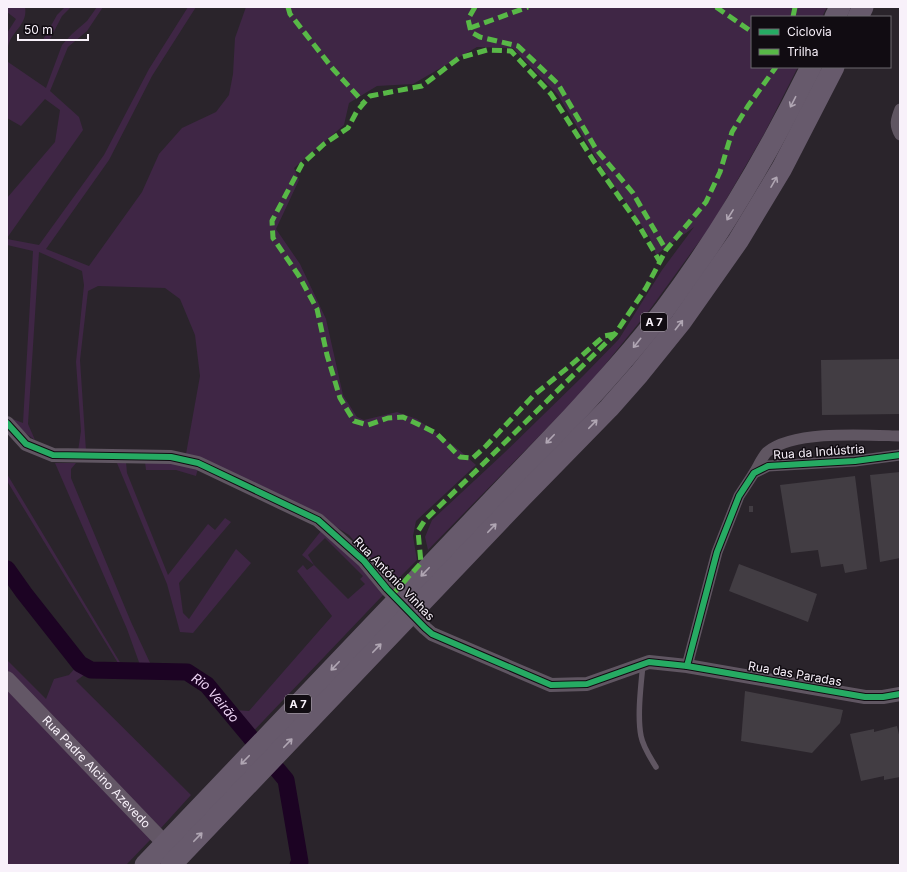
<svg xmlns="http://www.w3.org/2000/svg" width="907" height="872" font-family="Inter,sans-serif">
<rect width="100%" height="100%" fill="#2a242b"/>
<g fill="#3f2645" fill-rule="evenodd">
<path d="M7,7H25C28,23 14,30 9,43C7,49 8,57 8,62L46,88L62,45L72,34L87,21L97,7H103L87,31L68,47L50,91L79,117L83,130L7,238V198L55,142L60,110L45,99L21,126L7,118V33L16,19L7,12Z"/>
<polygon points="65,7 71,7 62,16 49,41 43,40 57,15"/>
<polygon points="188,7 196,7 152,76 109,160 46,249 89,266 142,192 159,154 182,128 216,112 229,95 233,74 235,38 246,7 827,7 822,17 752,17 752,67 798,67 764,134 712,224 651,308 586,388 428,550 425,537 432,520 503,454 583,376 619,339 662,270 694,227 656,255 650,238 601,166 558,95 513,48 477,47 413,84 377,86 349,103 344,125 294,168 299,180 276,229 300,264 326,319 343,395 357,417 364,420 397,412 417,419 458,449 476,465 416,521 413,536 417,560 392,585 349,535 314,513 186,454 200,376 195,335 180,299 165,288 98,286 88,291 80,360 86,451 78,451 81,431 76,362 84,285 82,271 39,252 28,424 35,440 21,430 10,418 23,423 33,251 7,245 7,239 39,245 104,155 149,69"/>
<polygon points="126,462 127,473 168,575 208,524 215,530 225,518 231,522 179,583 183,613 189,619 236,549 251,563 193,633 180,632 167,584 117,463"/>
<polygon points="145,462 174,463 198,468 196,476 176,470 146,470"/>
<path d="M55,463H76L71,469V478L131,622L151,665L188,667L211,683L234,710L249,711L332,616L297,571L303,565L307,570L314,565L302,555L321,531L372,577L384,594L243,742L228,719L207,690L184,676L84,675L76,681L191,795L161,828L7,673V660L46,699L54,679L69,675L77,666L21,596L7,576V561L29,594L82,662L118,663L7,481V474L121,664L140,665L127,629ZM325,538L363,576L360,579L365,584L348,599L314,565L308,555Z"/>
<polygon points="7,689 151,839 126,865 7,865"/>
</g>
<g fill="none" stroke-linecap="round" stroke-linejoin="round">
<path stroke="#1c0323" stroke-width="17" id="s1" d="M7,569L24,593L80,664L91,670L187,672L207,685L286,780L300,862L298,865"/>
</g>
<g fill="#423d43">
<polygon points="900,359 900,414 822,415 821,360"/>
<polygon points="900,472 900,558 880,562 870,475"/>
<polygon points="855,476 867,569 845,573 843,564 821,567 818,550 791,553 780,485"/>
<rect x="749" y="506" width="4" height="6"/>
<polygon points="739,564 817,594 808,622 729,591"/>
<polygon points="745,691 843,710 840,723 812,753 741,741"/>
<polygon points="897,726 900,739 900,777 884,780 884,776 861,781 850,734 874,729 874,732"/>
</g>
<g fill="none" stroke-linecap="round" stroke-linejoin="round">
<path stroke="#605662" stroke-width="5.5" d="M643,664C641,685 637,716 641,736C643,747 650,757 656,767"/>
<g stroke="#605662" stroke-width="11">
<path d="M900,109C896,119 894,125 900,135"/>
<path d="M754,473C758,467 762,457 767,452C794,430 865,435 900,436"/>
<polyline points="687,666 717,552 739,496 754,473 768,466 855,461 900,455"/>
</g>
<polyline stroke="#605662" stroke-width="14" points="7,423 26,444 53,455 171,457 198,463 318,520 364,561 387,589 425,628 432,634 551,685 587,684 649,662 687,666 865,697 883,697 900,694"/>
<path stroke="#635766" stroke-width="16" id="s2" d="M7,679L173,852"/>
<g stroke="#675a6c" stroke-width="21">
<polyline points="835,17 840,7"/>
<polyline points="858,17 863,7"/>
<path d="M145,865L572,417C604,382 636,347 665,309C722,233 769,152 811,67"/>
<polyline points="171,865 521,498 609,408 639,374 681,322 738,241 782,168 834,67"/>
</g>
<g stroke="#58b947" stroke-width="5" stroke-dasharray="10 5" stroke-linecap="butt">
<polyline points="288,7 290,14 333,69 364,103"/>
<polyline points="475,7 468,19 471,32 480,37 518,46 558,84 596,149 633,193 666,250"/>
<polyline points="716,7 752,32"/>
<polyline points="793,17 795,7"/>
<polyline points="470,28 528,7"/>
<polyline points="615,334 604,336 571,365 534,395 486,446 473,458 460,457 436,433 403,417 388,418 368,425 354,421 340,398 327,355 317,309 299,276 273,238 272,221 302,164 324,144 348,128 357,111 370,96 422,86 459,58 487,50 511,51 551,94 593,160 637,222 660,262"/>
<polyline points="393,594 421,563 418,531 425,520 479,468 615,334 646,288 666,250 706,202 720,172 732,132 748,106 776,67"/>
</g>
<g stroke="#110c12" stroke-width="8">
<g id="cycleway">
<polyline points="7,423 26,444 53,455 171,457 198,463 318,520 364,561 387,589 425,628 432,634 551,685 587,684 649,662 687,666 865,697 883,697 900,694"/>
<polyline points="687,666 717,552 739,496 754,473 768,466 855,461 900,455"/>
</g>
</g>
<use href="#cycleway" stroke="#26ab63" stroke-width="6"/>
</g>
<defs><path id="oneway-shaft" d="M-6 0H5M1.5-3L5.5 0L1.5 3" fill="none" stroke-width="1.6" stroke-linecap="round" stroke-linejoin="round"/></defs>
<g stroke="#b0a6b3">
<use href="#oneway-shaft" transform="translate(793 102) rotate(117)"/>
<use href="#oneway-shaft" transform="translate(774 182) rotate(-60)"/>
<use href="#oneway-shaft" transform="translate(730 215) rotate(122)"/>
<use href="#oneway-shaft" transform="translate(679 325) rotate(-52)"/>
<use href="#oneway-shaft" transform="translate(637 343) rotate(129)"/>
<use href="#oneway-shaft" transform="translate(593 424) rotate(-46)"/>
<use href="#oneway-shaft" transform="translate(550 439) rotate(134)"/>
<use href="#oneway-shaft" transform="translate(492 528) rotate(-46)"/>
<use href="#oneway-shaft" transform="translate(425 572) rotate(134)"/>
<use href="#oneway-shaft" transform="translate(377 648) rotate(-46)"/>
<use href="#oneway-shaft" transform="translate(335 666) rotate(134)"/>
<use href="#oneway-shaft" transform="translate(288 743) rotate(-46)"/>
<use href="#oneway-shaft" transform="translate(245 760) rotate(134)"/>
<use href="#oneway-shaft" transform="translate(198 837) rotate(-46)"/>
</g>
<g text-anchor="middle" stroke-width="3" stroke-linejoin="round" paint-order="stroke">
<g fill="#110c12" stroke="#b3acb4" stroke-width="1">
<rect x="641" y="313" width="26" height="18" rx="3"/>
<rect x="285" y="695" width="26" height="18" rx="3"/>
</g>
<g font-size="11" font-weight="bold" fill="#f8f1fa">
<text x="654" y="326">A 7</text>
<text x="298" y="708">A 7</text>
</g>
<g font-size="12" fill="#f8f1fa" stroke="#110c12">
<text transform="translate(819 452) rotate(-4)" y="4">Rua da Indústria</text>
<text transform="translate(394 579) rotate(46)" y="4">Rua António Vinhas</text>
<text transform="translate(795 674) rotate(10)" y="4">Rua das Paradas</text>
<text dy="4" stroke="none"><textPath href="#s2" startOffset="129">Rua Padre Alcino Azevedo</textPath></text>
</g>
<g font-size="13" font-style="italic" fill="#edd4f4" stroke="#110c12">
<text dy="5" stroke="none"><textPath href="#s1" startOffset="267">Rio Veirão</textPath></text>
</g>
</g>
<rect width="907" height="872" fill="none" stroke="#f8f1fa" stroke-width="16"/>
<rect x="751" y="16" width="140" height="52" fill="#110c12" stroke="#6d686f"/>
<rect x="759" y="29" width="20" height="6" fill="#26ab63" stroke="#6d686f"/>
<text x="787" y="36" font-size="12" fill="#f8f1fa">Ciclovia</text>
<rect x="759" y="49" width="20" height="6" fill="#58b947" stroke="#6d686f"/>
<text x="787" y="56" font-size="12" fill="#f8f1fa">Trilha</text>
<path d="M18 34v6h70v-6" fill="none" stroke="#f8f1fa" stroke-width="2"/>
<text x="24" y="34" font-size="12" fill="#f8f1fa" stroke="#110c12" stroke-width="3" paint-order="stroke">50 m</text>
</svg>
